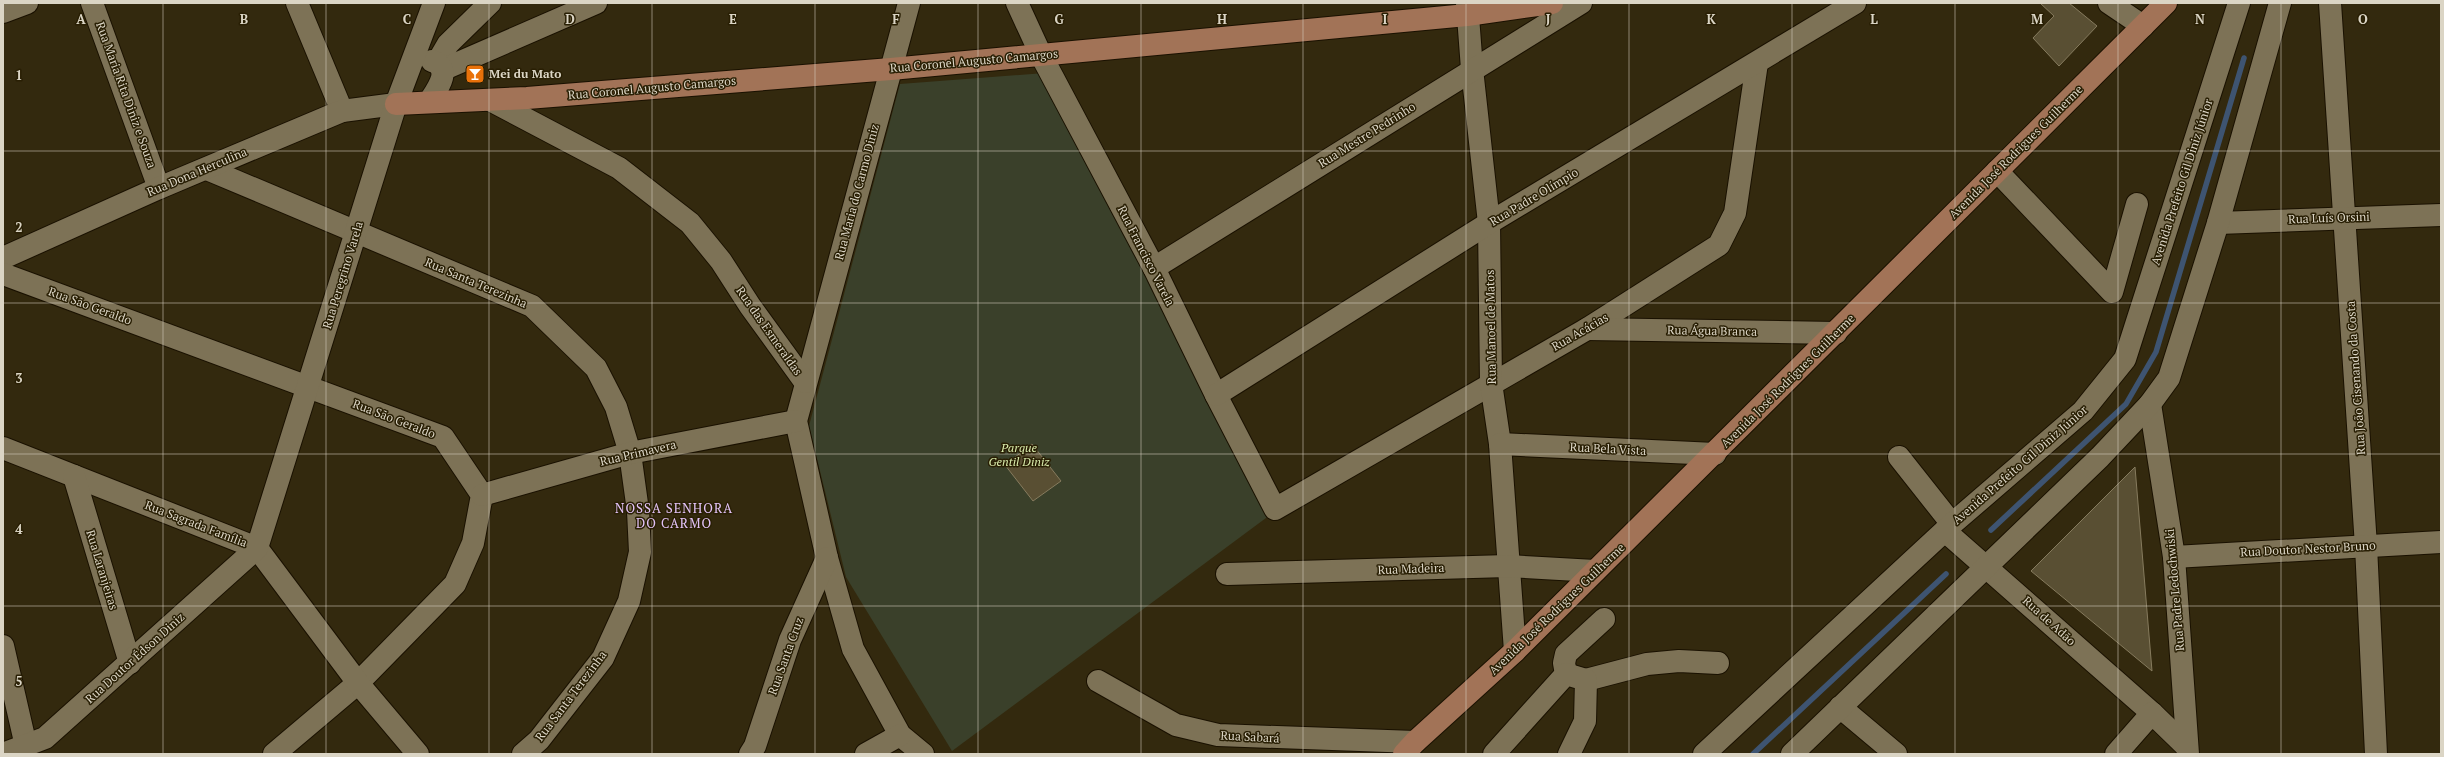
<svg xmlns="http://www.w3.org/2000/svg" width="2444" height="757" font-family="'PT Serif',serif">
<rect width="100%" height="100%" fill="#33290e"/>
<polygon fill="#3a402a" points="1045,73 1270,515 952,751 846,577 809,426 900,84"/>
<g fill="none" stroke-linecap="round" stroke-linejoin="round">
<g stroke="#3e5471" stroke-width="5.5">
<polyline points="1991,530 2126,404 2156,352 2244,58"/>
<polyline points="1753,754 1946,574"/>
</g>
</g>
<g fill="#594f33" stroke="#867b5e">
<polygon points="2040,3 2069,3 2097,26 2059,66 2033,38 2054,16"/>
<polygon points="1032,444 1061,481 1033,501 1005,465"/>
<polygon points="2135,467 2152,671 2031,571"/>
</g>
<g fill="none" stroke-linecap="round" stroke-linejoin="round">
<g stroke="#1a1100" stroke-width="24">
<g id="minor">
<polyline points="92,3 159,188"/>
<polyline points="297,3 342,111"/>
<polyline points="909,3 796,421 827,558 853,649 900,735 923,754"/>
<polyline points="1017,3 1041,55 1154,268 1216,395 1275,509 1587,329 1719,245 1735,213 1757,63"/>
<polyline points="1467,3 1472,69 1489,223 1491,383 1500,444 1515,651"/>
<polyline points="2109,3 2143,26"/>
<polyline points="2330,3 2366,546 2376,754"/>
<polyline points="3,12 27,3"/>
<polyline points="437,63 448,44 490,3"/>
<polyline points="442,70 596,3"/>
<polyline points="490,100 619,168 690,223 721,261 750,306 805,382"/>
<path d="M429,102C436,91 454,68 432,61"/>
<polyline points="207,169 532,306 596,368 616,407 630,453 638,511 640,552 629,601 603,658 539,740 523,754"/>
<polyline points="1997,171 2112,292 2137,204"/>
<polyline points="2218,223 2441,215"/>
<polyline points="3,258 159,188 342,111 396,104"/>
<polyline points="1154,268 1581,3"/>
<polyline points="3,274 443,437 482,495 473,543 455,584 358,683 274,754"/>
<polyline points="1587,329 1836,333"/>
<polyline points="1216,395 1489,223 1855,3"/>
<polyline points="2150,404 2174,557 2188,754"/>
<polyline points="1500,444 1715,454"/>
<polyline points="3,448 257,548 358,683 418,754"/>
<polyline points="1899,457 1952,524"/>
<polyline points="74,476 130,663"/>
<polyline points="482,495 630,453 796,421"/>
<polyline points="1945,531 2152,713"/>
<polyline points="2174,557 2441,542"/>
<polyline points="1227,574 1508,566 1595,571"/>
<polyline points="3,646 26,746"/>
<polyline points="1566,674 1564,663 1566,654 1604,619"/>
<polyline points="1586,680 1647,664 1679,661 1718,663"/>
<polyline points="1098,681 1176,725 1218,735 1415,742"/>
<polyline points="1840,707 1896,754"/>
<polyline points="3,754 45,738 257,548 396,104 434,3"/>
<polyline points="750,754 755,746 790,640 827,558"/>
<polyline points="866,754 900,735"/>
<polyline points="1494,754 1566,674 1586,680 1585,721 1569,754"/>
<polyline points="1704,754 1952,524 2083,411 2125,359 2239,3"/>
<polyline points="1792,754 2100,457 2150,404 2169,378 2218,223 2280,3"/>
<polyline points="2116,754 2152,713 2187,747"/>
</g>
</g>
<g stroke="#1a1100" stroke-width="24">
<g id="major">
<polyline points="396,104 527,98 891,69 1467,15 1552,3"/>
<polyline points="1404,754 1415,742 1515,651 2166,3"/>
</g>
</g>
<use href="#minor" stroke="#7d7256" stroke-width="22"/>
<use href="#major" stroke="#a27357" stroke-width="22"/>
</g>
<path fill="none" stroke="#dbd5c5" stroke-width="1" stroke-opacity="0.55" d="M163,3V754M326,3V754M489,3V754M652,3V754M815,3V754M978,3V754M1141,3V754M1303,3V754M1466,3V754M1629,3V754M1792,3V754M1955,3V754M2118,3V754M2281,3V754M3,151H2441M3,303H2441M3,454H2441M3,606H2441"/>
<defs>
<g id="bar-square" transform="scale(1)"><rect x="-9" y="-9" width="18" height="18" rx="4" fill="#e8710a" stroke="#291f04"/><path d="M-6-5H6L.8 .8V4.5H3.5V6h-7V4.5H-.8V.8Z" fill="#fff"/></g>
</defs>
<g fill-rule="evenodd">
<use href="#bar-square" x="475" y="74"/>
</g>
<g text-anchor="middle" stroke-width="3" stroke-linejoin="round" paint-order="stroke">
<g font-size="12" fill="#dbd5c5" stroke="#291f04">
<text transform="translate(974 61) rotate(-5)" y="4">Rua Coronel Augusto Camargos</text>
<text transform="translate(652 88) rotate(-5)" y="4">Rua Coronel Augusto Camargos</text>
<text transform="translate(126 95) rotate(70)" y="4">Rua Maria Rita Diniz e Souza</text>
<text transform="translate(1367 135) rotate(-32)" y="4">Rua Mestre Pedrinho</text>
<text transform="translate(2016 152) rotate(-45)" y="4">Avenida José Rodrigues Guilherme</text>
<text transform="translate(197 172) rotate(-23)" y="4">Rua Dona Herculina</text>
<text transform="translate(2182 182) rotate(-72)" y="4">Avenida Prefeito Gil Diniz Júnior</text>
<text transform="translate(857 192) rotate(-75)" y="4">Rua Maria do Carmo Diniz</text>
<text transform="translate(1534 197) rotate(-31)" y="4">Rua Padre Olímpio</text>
<text transform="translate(2329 218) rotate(-2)" y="4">Rua Luís Orsini</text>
<text transform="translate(1146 256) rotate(63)" y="4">Rua Francisco Varela</text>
<text transform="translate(343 275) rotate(-73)" y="4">Rua Peregrino Varela</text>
<text transform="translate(476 283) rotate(23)" y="4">Rua Santa Terezinha</text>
<text transform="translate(90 306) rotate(20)" y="4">Rua São Geraldo</text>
<text transform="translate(1491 327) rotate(-91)" y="4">Rua Manoel de Matos</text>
<text transform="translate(769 331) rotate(55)" y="4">Rua das Esmeraldas</text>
<text transform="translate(1712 331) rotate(1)" y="4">Rua Água Branca</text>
<text transform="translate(1580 332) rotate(-30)" y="4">Rua Acácias</text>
<text transform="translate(2356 378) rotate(-94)" y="4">Rua João Cisenando da Costa</text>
<text transform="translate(1788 381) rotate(-45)" y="4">Avenida José Rodrigues Guilherme</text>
<text transform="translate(394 419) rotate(21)" y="4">Rua São Geraldo</text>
<text transform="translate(1608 449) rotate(3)" y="4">Rua Bela Vista</text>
<text transform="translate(638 453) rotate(-13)" y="4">Rua Primavera</text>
<text transform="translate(2020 465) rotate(-41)" y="4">Avenida Prefeito Gil Diniz Júnior</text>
<text transform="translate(196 524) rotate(21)" y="4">Rua Sagrada Família</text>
<text transform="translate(2308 549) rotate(-3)" y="4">Rua Doutor Nestor Bruno</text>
<text transform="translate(1411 569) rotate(-2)" y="4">Rua Madeira</text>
<text transform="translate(102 570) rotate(73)" y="4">Rua Laranjeiras</text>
<text transform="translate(2175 590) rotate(-95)" y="4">Rua Padre Ledochwiski</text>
<text transform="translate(1557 609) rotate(-44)" y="4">Avenida José Rodrigues Guilherme</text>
<text transform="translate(2049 621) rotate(42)" y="4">Rua de Adão</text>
<text transform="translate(786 656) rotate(-70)" y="4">Rua Santa Cruz</text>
<text transform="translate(135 658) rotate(-42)" y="4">Rua Doutor Édson Diniz</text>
<text transform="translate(571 696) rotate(-53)" y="4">Rua Santa Terezinha</text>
<text transform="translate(1250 737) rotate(3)" y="4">Rua Sabará</text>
</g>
<g font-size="12" font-weight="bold" fill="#dbd5c5" stroke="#291f04" text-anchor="start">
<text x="489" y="78">Mei du Mato</text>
</g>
<g font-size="12" font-style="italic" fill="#daedad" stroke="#291f04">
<text x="1019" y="452">Parque<tspan x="1019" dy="14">Gentil Diniz</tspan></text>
</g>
<g font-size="13" letter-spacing="1" fill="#e3c3f8" stroke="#291f04">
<text x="674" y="513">NOSSA SENHORA<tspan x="674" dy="15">DO CARMO</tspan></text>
</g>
</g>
<g font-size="13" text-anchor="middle" font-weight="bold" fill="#dbd5c5" stroke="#291f04" stroke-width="3" stroke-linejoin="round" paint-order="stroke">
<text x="81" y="24">A</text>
<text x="244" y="24">B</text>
<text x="407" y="24">C</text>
<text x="570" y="24">D</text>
<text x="733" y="24">E</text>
<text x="896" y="24">F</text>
<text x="1059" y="24">G</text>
<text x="1222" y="24">H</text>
<text x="1385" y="24">I</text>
<text x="1548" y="24">J</text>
<text x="1711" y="24">K</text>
<text x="1874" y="24">L</text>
<text x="2037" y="24">M</text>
<text x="2200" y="24">N</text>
<text x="2363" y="24">O</text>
<text x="19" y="80">1</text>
<text x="19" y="232">2</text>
<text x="19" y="383">3</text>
<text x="19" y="534">4</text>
<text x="19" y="686">5</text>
</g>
<rect width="2444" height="757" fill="none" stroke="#dbd5c5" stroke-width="8"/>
</svg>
